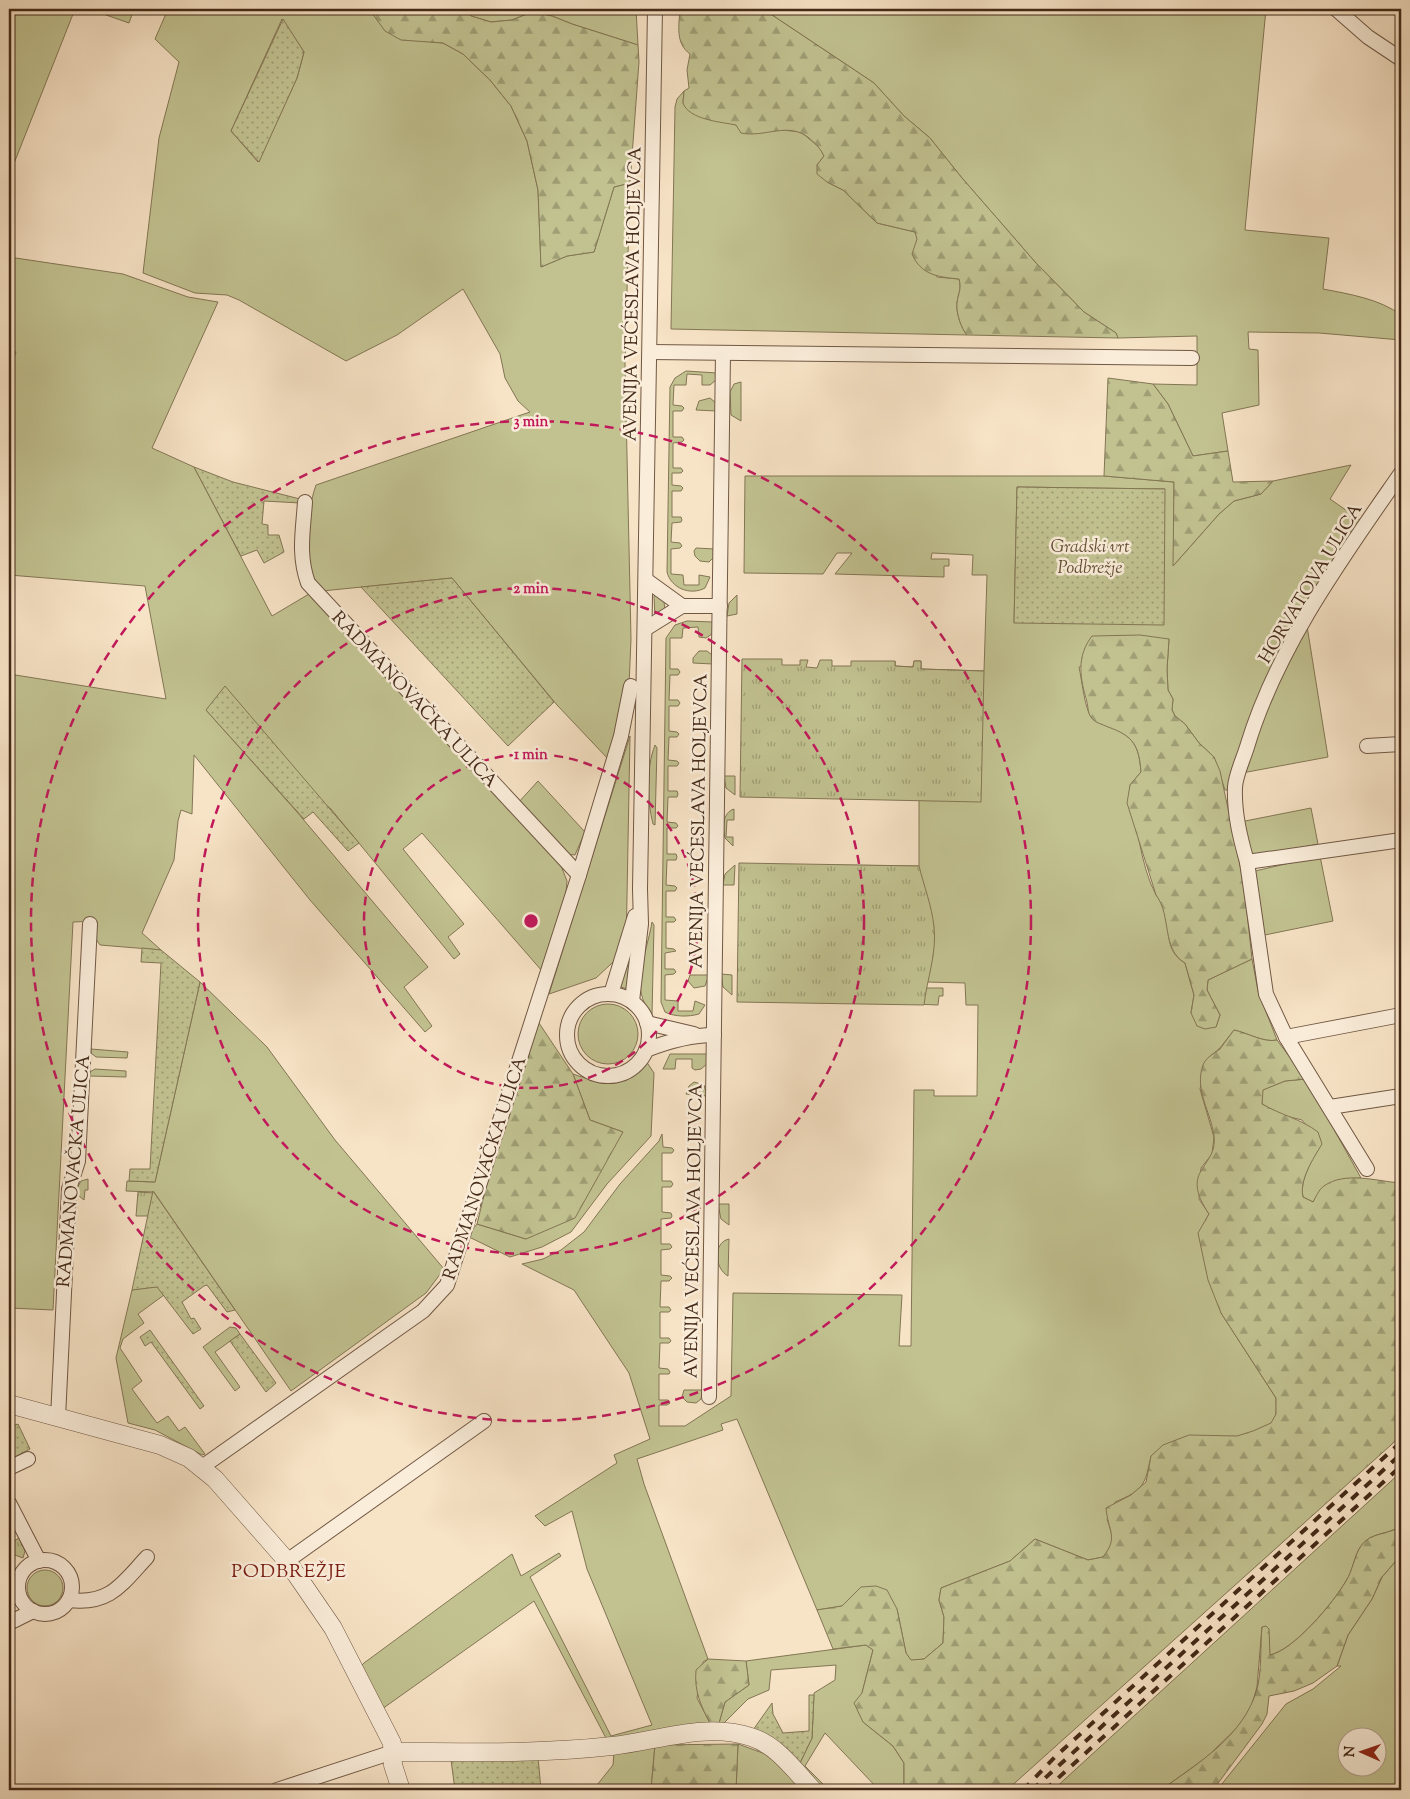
<svg xmlns="http://www.w3.org/2000/svg" width="1410" height="1799" font-family="'Sorts Mill Goudy',serif">
<defs>
<pattern id="forest-firs" width="22" height="20" patternUnits="userSpaceOnUse" patternTransform="scale(1.25)"><rect width="22" height="20" fill="#c2c291"/><path d="M5 1l3.5 6h-7zM16 11l3.5 6h-7z" fill="#9f9e75"/></pattern>
<pattern id="park-tufts" width="24" height="20" patternUnits="userSpaceOnUse" patternTransform="scale(1.25)"><rect width="24" height="20" fill="#c2c291"/><path d="M3 7l-1-3M5 7V3M7 7l1-3M15 17l-1-3M17 17v-4M19 17l1-3" fill="none" stroke="#9f9e75"/></pattern>
<pattern id="garden-dots" width="8" height="8" patternUnits="userSpaceOnUse" patternTransform="scale(1.25)"><rect width="8" height="8" fill="#c2c291"/><path d="M2 2h.1M6 6h.1" fill="none" stroke="#9f9e75" stroke-width="1.8" stroke-linecap="round"/></pattern>
</defs>
<rect width="100%" height="100%" fill="#f7e3c6"/>
<filter id="stains"><feTurbulence type="fractalNoise" baseFrequency=".004" numOctaves="4"/><feColorMatrix values="0 0 0 0 .2 0 0 0 0 .09 0 0 0 0 .02 0 0 0 .5 -.17"/></filter>
<radialGradient id="worn" r=".72"><stop offset=".6" stop-color="#630" stop-opacity="0"/><stop offset="1" stop-color="#630" stop-opacity=".3"/></radialGradient>
<g fill="#c2c291" stroke="#837654" fill-rule="evenodd">
<polygon points="9,9 75,9 9,176"/>
<polygon points="89,9 134,9 129,23"/>
<path d="M168,9H369L423,41L443,43L463,54L490,80L511,106L527,141L538,190L541,267L567,256L594,252L614,187L630,183L625,364L631,639L629,686L610,761L557,705L452,578L322,591C299,568 306,514 316,485L530,412L518,401L505,378L500,354L463,289L397,335L346,361L239,300L227,295L195,293L143,273L159,138L179,62L155,39ZM282,19L304,52L297,78L258,162L231,131Z"/>
<polygon points="467,9 636,9 638,45 572,24 552,16 532,12 512,20 491,22 471,16"/>
<path d="M763,9H1266L1245,230L1329,238L1323,289C1349,294 1380,299 1401,315V340L1319,333L1248,332L1249,349L1258,350L1259,405L1222,413L1228,451L1193,456L1168,404L1153,384L1197,385V336L1118,338L1116,333L1084,312L1036,263L962,178L930,138L904,116L874,83Z"/>
<path d="M684,91L683,103L697,115L736,125L801,132L820,148L824,156L817,165L827,182L843,190L877,223L915,232L937,277L959,279C962,290 958,293 957,303C956,313 961,328 967,335L671,329L675,107L677,99Z"/>
<polygon points="9,257 123,274 188,297 218,302 152,448 194,467 272,616 309,594 560,863 567,881 566,893 542,971 422,833 403,849 464,924 448,937 460,954 454,959 331,809 206,710 297,812 428,967 404,987 432,1026 425,1032 310,900 194,755 192,814 181,810 178,821 174,860 142,933 161,950 100,945 96,939 97,921 73,922 53,1310 9,1308 9,674 166,699 145,586 9,575 9,371 16,352 9,349"/>
<path d="M686,371L717,373L716,380L710,385H702V375L687,374L686,385H674L673,405L682,406L684,408L682,411H673V437H682L684,440L682,442L673,443V468H681L683,471L681,473H672V485L681,486L683,488L681,491H672V517H681L682,520L681,522L672,523L671,542L680,543L682,546L680,548L671,549V574L683,575L684,585H699V575L710,577L705,588C690,596 671,588 667,572L670,387L675,378Z"/>
<polygon points="741,382 741,421 731,415 730,392 734,384"/>
<polygon points="710,398 716,403 717,411 696,410 699,401"/>
<path d="M1351,465L1330,499L1363,522L1294,631L1230,790H1225L1214,757L1199,743L1185,724L1175,716L1172,710L1173,699L1168,690L1167,669L1169,639L1079,667C1082,680 1084,706 1091,717C1094,722 1102,724 1107,726C1134,736 1139,746 1141,772L1130,785C1136,819 1140,865 1156,895C1158,898 1161,901 1163,904C1172,925 1162,950 1185,963L1194,995L1191,1013L1216,1027L1220,1015L1207,990L1208,980L1252,959L1258,991L1277,1040C1264,1043 1248,1033 1234,1030L1220,1048L1208,1058L1200,1089L1214,1137L1212,1154L1201,1168L1199,1199L1209,1214L1206,1219L1221,1313L1276,1398C1276,1406 1278,1417 1271,1424C1256,1437 1174,1450 1151,1456C1145,1485 1144,1490 1115,1502L1107,1519C1113,1538 1116,1541 1103,1557L1088,1560L1035,1539L1010,1561L941,1588L939,1600L944,1617L943,1643L924,1659L910,1661L906,1653L897,1609L861,1587L842,1606L817,1610L737,1419L721,1424L723,1430L637,1459L644,1484L708,1659L703,1662L697,1698L711,1725L607,1740L534,1601L382,1709L360,1667L364,1663L512,1554L521,1576L559,1553L561,1556L530,1577L611,1736L652,1725L587,1569L572,1511L545,1526L535,1516L617,1463L614,1455L650,1439L629,1373L574,1290L522,1264L543,1259L561,1250L584,1232L620,1184L659,1141L662,1134L663,1147L672,1148L674,1150L672,1153H662V1181H671L673,1184L671,1187H662V1212L671,1213L672,1216L671,1218L661,1219V1244H670L672,1247L670,1249L661,1250V1275L670,1276L672,1278L669,1281H661L660,1307H669L671,1310L669,1312H660V1338H669L671,1341L669,1343H660L659,1368L668,1369L670,1372L669,1374H659V1400H668L670,1403L667,1405H659V1426H685L731,1396L733,1293L902,1295L899,1346H911L914,1090H934V1096H977L978,1005H966L965,983L926,982V988H943V996H939L938,1005L914,1004L934,927L830,865L919,866V800L868,799L891,710L895,661V666L913,667L914,661H921V669L984,671L987,575H972L973,555L932,553L931,559H949V566H944V577L835,574L852,553H837L823,574L744,573L745,476H1104L1174,482V565L1219,514L1234,501L1261,494L1273,481ZM1017,487L1165,489L1014,623Z"/>
<polygon points="696,548 715,549 715,556 709,562 700,561 695,556 694,551"/>
<polygon points="656,595 664,602 665,610 655,617 654,596"/>
<polygon points="737,595 737,614 727,616 729,603"/>
<path d="M687,621L713,622L712,634L706,638L699,637L698,627L683,628L682,638H670V669H678L680,672L678,675H670L669,700H678L680,703L678,706H669V731L677,732L679,734L677,737H669L668,760L677,761L679,763L677,766H668V791H677L678,794L677,797H668L667,822L676,823L678,826L676,828H667V854H676L677,857L676,860H667L666,885L675,886L677,888L675,891H666V917H674L676,920L674,922H666V948L674,949L676,951L665,953V969H674L676,972L674,974L665,975V1000L678,1001V1011H693L695,1001L705,1005L699,1014C688,1017 675,1017 665,1012L661,1002L666,638L675,625Z"/>
<polygon points="1307,626 1328,757 1242,773 1272,692"/>
<polygon points="699,651 707,651 712,655 713,664 693,663 693,658"/>
<polygon points="630,736 626,950 596,978 549,994"/>
<path d="M655,745L657,748L655,825L653,824C647,800 646,768 655,745Z"/>
<polygon points="724,776 735,776 735,795 726,788"/>
<polygon points="538,781 585,832 575,855 566,854 518,803"/>
<polygon points="1311,808 1318,844 1249,858 1240,822"/>
<path d="M734,809V820H727L726,837H733V846L725,838C723,827 722,813 734,809Z"/>
<polygon points="1320,856 1333,921 1260,936 1255,871"/>
<polygon points="735,865 734,885 723,885 725,874"/>
<path d="M652,922L654,925L652,1015C628,987 647,954 652,922Z"/>
<polygon points="632,947 627,989 618,986"/>
<polygon points="721,974 732,975 732,995 723,987"/>
<polygon points="690,975 709,975 705,986 694,988 688,981"/>
<polygon points="200,982 267,1047 335,1140 444,1269 426,1293 291,1391 154,1192 126,1191 127,1181 155,1182"/>
<circle cx="608" cy="1034" r="30"/>
<polygon points="91,1049 128,1052 127,1058 96,1057 91,1053"/>
<polygon points="670,1054 708,1054 708,1063 701,1069 695,1070 692,1068 692,1059 676,1059 675,1069 663,1069"/>
<path d="M646,1061L654,1073L651,1136L607,1184L571,1232L542,1247L510,1257L467,1236L477,1224L526,1239L623,1132L590,1120L573,1074C602,1085 624,1084 646,1061Z"/>
<polygon points="95,1069 126,1071 126,1077 90,1076 90,1072"/>
<path d="M1306,1079L1361,1178C1336,1179 1327,1181 1313,1202L1303,1197C1299,1180 1313,1159 1321,1144L1302,1120L1282,1115L1262,1104V1090L1285,1081Z"/>
<polygon points="694,1082 704,1085 707,1096 686,1094 689,1086"/>
<polygon points="88,1179 88,1190 85,1190 84,1200 79,1196 77,1188 81,1181"/>
<polygon points="718,1204 729,1204 729,1225 721,1219"/>
<path d="M729,1239L728,1276C715,1269 712,1243 729,1239Z"/>
<polygon points="157,1286 164,1295 138,1314 144,1323 123,1339 120,1348 142,1381 132,1389 157,1423 168,1416 179,1431 185,1427 205,1454 202,1455 155,1430 128,1423 116,1358 132,1290"/>
<polygon points="230,1327 236,1328 240,1334 215,1352 240,1387 235,1391 203,1347"/>
<polygon points="684,1390 703,1390 701,1399 696,1403 687,1402 682,1397"/>
<path d="M1401,1472V1526C1389,1535 1370,1532 1361,1546C1354,1556 1353,1571 1346,1581C1334,1602 1294,1650 1270,1655L1262,1627L1257,1687L1251,1708L1241,1724L1207,1757L1161,1790H1053Z"/>
<path d="M1401,1555V1790H1217L1286,1704L1313,1689L1341,1666H1337L1348,1635L1372,1599L1382,1577ZM1348,1736H1378V1766H1348Z"/>
<circle cx="45" cy="1588" r="18"/>
<polygon points="866,1645 873,1650 862,1693 863,1722 893,1746 904,1763 904,1790 879,1790 825,1733 805,1766 829,1790 824,1790 799,1765 812,1738 814,1693 835,1680 836,1665 771,1670 769,1690 748,1699 723,1724 719,1723 725,1702 749,1685 746,1661"/>
<polygon points="738,1744 771,1756 802,1790 736,1790"/>
<polygon points="655,1745 651,1790 593,1790 613,1765 614,1753"/>
</g>
<g fill="url(#forest-firs)" stroke="#837654">
<polygon points="369,9 467,9 471,16 491,22 512,20 532,12 552,16 572,24 638,45 639,62 630,183 614,187 594,252 567,256 541,267 538,190 527,141 511,106 490,80 463,54 443,43 401,40 385,31"/>
<path d="M680,9H763L874,83L904,116L930,138L962,178L1036,263L1084,312L1116,333L1118,338L967,335C961,328 956,313 957,303C958,293 962,290 959,279C938,277 921,275 912,254L917,239L915,232L877,223L843,190L827,182L817,174V165L824,156C820,148 816,144 809,138C788,121 765,138 741,133L736,125C722,122 689,120 683,103C683,100 684,94 684,91L689,88L687,70L690,54C675,43 679,25 680,9Z"/>
<polygon points="1108,378 1153,384 1168,404 1193,456 1228,451 1233,482 1273,481 1261,494 1234,501 1219,514 1173,566 1174,482 1104,476"/>
<path d="M1140,635L1169,639L1167,669L1168,690L1173,699L1172,710L1175,716L1185,724L1199,743L1214,757L1220,771L1244,884L1252,959L1208,980L1207,990L1220,1015L1216,1027L1205,1029L1197,1026L1191,1013L1194,995L1185,963C1161,949 1172,916 1156,895L1127,803L1130,785L1141,772C1139,746 1134,736 1108,727C1102,724 1095,723 1091,717C1088,714 1088,707 1087,702C1080,678 1076,657 1092,636Z"/>
<polygon points="539,1023 573,1074 590,1120 623,1132 575,1218 526,1239 477,1224 501,1126"/>
<path d="M1234,1030C1248,1033 1264,1043 1277,1040L1306,1079L1285,1081L1263,1090L1262,1104C1281,1115 1301,1119 1318,1132L1322,1144C1313,1159 1299,1180 1303,1197L1313,1202C1316,1197 1319,1189 1324,1186C1345,1171 1376,1181 1400,1183L1401,1436L1007,1790H904V1763L893,1746L863,1722L854,1703L862,1693L873,1650L866,1645L833,1649L817,1610L842,1606L861,1587L876,1586L887,1590L897,1609L906,1653L911,1660L924,1659L943,1643L944,1617L939,1600L941,1588L1010,1561L1035,1539L1088,1560L1103,1557C1119,1537 1108,1531 1106,1508L1131,1495L1146,1482L1151,1456L1163,1445L1189,1435L1237,1436L1253,1431L1271,1423L1276,1414V1398L1221,1313L1208,1280L1198,1233L1209,1214C1178,1168 1218,1169 1214,1136C1211,1112 1194,1090 1203,1065C1206,1057 1214,1054 1220,1049C1225,1043 1229,1036 1234,1030Z"/>
<path d="M1401,1526V1555L1382,1577L1372,1599L1348,1635L1337,1666L1313,1683L1294,1691L1269,1696L1267,1714L1262,1724L1213,1790H1161C1198,1763 1244,1736 1257,1689C1262,1670 1260,1647 1262,1627L1266,1626L1269,1629L1270,1655C1294,1650 1334,1602 1346,1581C1353,1570 1354,1556 1361,1546C1370,1532 1389,1535 1401,1526Z"/>
<path d="M708,1659L746,1661L749,1685L725,1702L719,1723L711,1725C701,1706 694,1692 696,1670Z"/>
<polygon points="738,1744 736,1790 651,1790 655,1745"/>
</g>
<g fill="url(#park-tufts)" stroke="#837654">
<polygon points="742,659 782,659 782,665 800,665 800,660 808,660 806,667 817,668 820,660 832,660 832,666 851,666 851,661 895,661 895,666 913,667 914,661 921,661 921,669 984,671 981,802 740,797"/>
<path d="M739,863L919,866C924,886 932,907 934,927C937,953 927,979 924,1005L737,1002Z"/>
<polygon points="138,1192 153,1193 148,1216 136,1216"/>
<polygon points="9,1538 11,1543 19,1538 25,1551 23,1558 12,1554 9,1561"/>
<polygon points="9,1565 15,1568 10,1580 13,1605 9,1613"/>
</g>
<g fill="url(#garden-dots)" stroke="#837654">
<polygon points="283,19 304,52 297,78 259,162 231,131"/>
<polygon points="194,467 233,482 300,499 300,503 264,501 262,524 268,525 268,535 279,535 284,552 264,563 257,550 241,556"/>
<polygon points="1017,487 1165,489 1164,625 1014,623"/>
<polygon points="452,578 554,702 508,746 361,587"/>
<polygon points="225,686 359,843 348,851 313,812 304,819 206,710"/>
<polygon points="142,948 161,950 200,982 155,1182 129,1181 130,1169 150,1169 161,963 141,962"/>
<polygon points="153,1191 235,1310 227,1312 207,1285 204,1286 182,1302 191,1319 194,1318 201,1329 193,1334 157,1287 132,1290"/>
<polygon points="150,1330 204,1406 200,1409 151,1342 145,1346 140,1337"/>
<polygon points="240,1334 276,1383 266,1392 230,1341"/>
<polygon points="18,1424 30,1449 9,1460 9,1427"/>
<polygon points="809,1695 814,1695 812,1738 799,1765 753,1730 772,1703 773,1714 783,1733 809,1731"/>
<polygon points="538,1757 541,1790 455,1790 451,1760"/>
</g>
<g fill="none" stroke-linecap="round" stroke-linejoin="round">
<g stroke="#715844" stroke-width="16">
<g id="minor">
<polyline points="1336,9 1368,37 1401,59"/>
<polyline points="650,352 1192,358"/>
<path d="M1401,473C1342,558 1277,647 1247,747C1243,760 1236,774 1235,787C1234,813 1240,837 1247,862L1401,840"/>
<path d="M305,502C303,531 298,555 308,583L579,875"/>
<polyline points="646,580 682,606"/>
<polyline points="645,629 682,606 720,606"/>
<polyline points="1367,746 1401,744"/>
<polyline points="1247,862 1266,994 1286,1037 1401,1015"/>
<polyline points="611,994 635,916"/>
<circle cx="608" cy="1035" r="41"/>
<polyline points="632,1001 641,924 640,889 655,9"/>
<polyline points="647,1023 694,1034"/>
<polyline points="1286,1037 1367,1169"/>
<path d="M646,1050C669,1041 690,1035 714,1035"/>
<polyline points="1330,1107 1401,1096"/>
<polyline points="709,1397 723,353"/>
<polyline points="58,1418 69,1189 78,1161 90,924"/>
<polyline points="202,1467 423,1311 447,1285 579,875 621,736 631,686"/>
<polyline points="9,1468 28,1459"/>
<polyline points="9,1503 39,1561"/>
<circle cx="45" cy="1587" r="27"/>
<polyline points="287,1561 484,1421"/>
<path d="M69,1600C110,1605 122,1584 147,1557"/>
<polyline points="9,1623 33,1611"/>
<polyline points="277,1790 393,1752"/>
</g>
</g>
<g stroke="#715844" stroke-width="19">
<g id="tertiary">
<polyline points="9,1404 160,1445 189,1458 215,1479 287,1561 333,1628 392,1743 393,1765 401,1790"/>
<path d="M393,1752C466,1752 540,1754 612,1746C658,1741 705,1722 751,1737C777,1745 795,1771 813,1790"/>
</g>
</g>
<use href="#minor" stroke="#faedda" stroke-width="14"/>
<use href="#tertiary" stroke="#faedda" stroke-width="18"/>
<g stroke="#442a18" stroke-width="4" stroke-dasharray="9 9" stroke-linecap="butt">
<polyline points="1023,1790 1055,1757 1401,1442"/>
<polyline points="1032,1790 1401,1454"/>
<polyline points="1045,1790 1401,1466"/>
</g>
</g>
<g fill="none" stroke="#c2185b" stroke-width="2.5" stroke-dasharray="9 6">
<circle cx="531" cy="921" r="167"/>
<circle cx="531" cy="921" r="333"/>
<circle cx="531" cy="921" r="500"/>
</g>
<g text-anchor="middle" stroke-width="5" stroke-linejoin="round" paint-order="stroke">
<g font-size="18" fill="#442a18" stroke="#faedda">
<text transform="translate(632 294) rotate(-89)" y="6">AVENIJA VEĆESLAVA HOLJEVCA</text>
<text transform="translate(1310 583) rotate(-59)" y="6">HORVATOVA ULICA</text>
<text transform="translate(415 699) rotate(47)" y="6">RADMANOVAČKA ULICA</text>
<text transform="translate(698 821) rotate(-89)" y="6">AVENIJA VEĆESLAVA HOLJEVCA</text>
<text transform="translate(484 1168) rotate(-72)" y="6">RADMANOVAČKA ULICA</text>
<text transform="translate(73 1171) rotate(-85)" y="6">RADMANOVAČKA ULICA</text>
<text transform="translate(693 1231) rotate(-89)" y="6">AVENIJA VEĆESLAVA HOLJEVCA</text>
</g>
<g font-size="18" font-style="italic" fill="#645036" stroke="#faedda">
<text x="1090" y="552">Gradski vrt<tspan x="1090" dy="21">Podbrežje</tspan></text>
</g>
<g font-size="19" letter-spacing="1" fill="#7a1f14" stroke="#faedda">
<text x="289" y="1577">PODBREŽJE</text>
</g>
</g>
<circle cx="531" cy="921" r="8" fill="#c2185b" stroke="#faedda" stroke-width="2.5"/>
<g font-size="15" text-anchor="middle" font-weight="bold" fill="#c2185b" stroke="#faedda" stroke-width="5" stroke-linejoin="round" paint-order="stroke">
<text x="531" y="426">3 min</text>
<text x="531" y="593">2 min</text>
<text x="531" y="759">1 min</text>
</g>
<rect width="1410" height="1799" fill="none" stroke="#f7e3c6" stroke-width="30"/>
<rect x="10" y="10" width="1390" height="1779" fill="none" stroke="#442a18" stroke-width="2.5"/>
<rect x="15" y="15" width="1380" height="1769" fill="none" stroke="#442a18"/>
<g transform="translate(1362 1752) rotate(272)"><circle r="24" fill="#faedda" stroke="#b19f8c"/>
<path d="M0-4L9 19L0 12L-9 19Z" fill="#8f2418"/>
<text y="-8" font-size="14" font-weight="bold" text-anchor="middle" fill="#442a18">N</text>
</g>
<rect width="100%" height="100%" filter="url(#stains)"/>
<rect width="100%" height="100%" fill="url(#worn)"/>
</svg>
